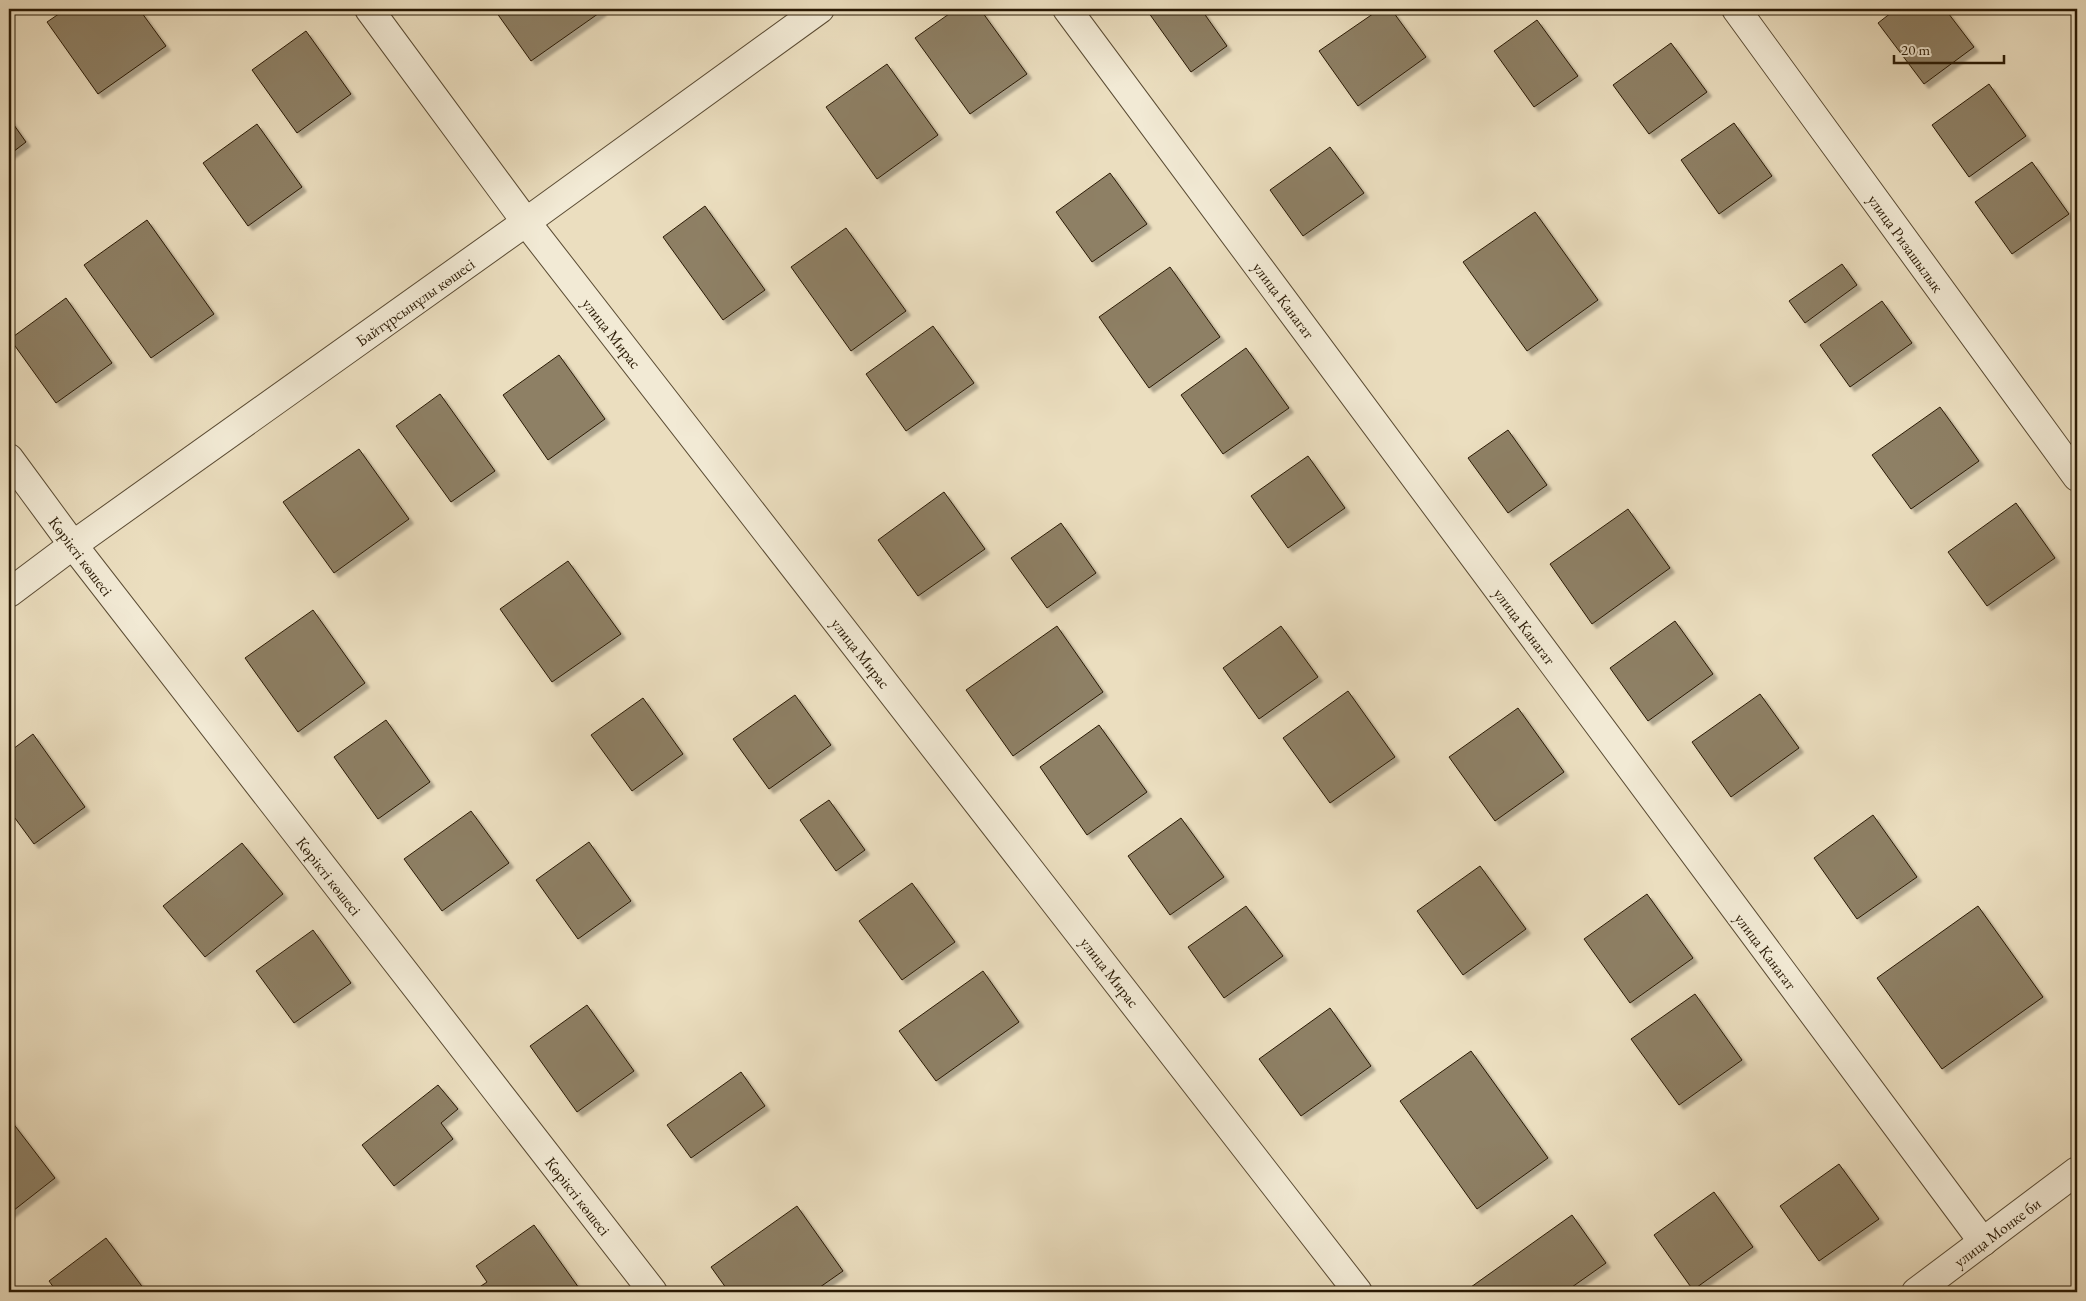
<svg xmlns="http://www.w3.org/2000/svg" width="2086" height="1301" font-family="'EB Garamond',serif">
<defs>
<filter id="shadow"><feDropShadow dx="4.5" dy="4.5" stdDeviation="1" flood-color="#0004"/></filter>
</defs>
<rect width="100%" height="100%" fill="#ebdebf"/>
<filter id="stains"><feTurbulence type="fractalNoise" baseFrequency=".004" numOctaves="4"/><feColorMatrix values="0 0 0 0 .2 0 0 0 0 .09 0 0 0 0 .02 0 0 0 .5 -.17"/></filter>
<radialGradient id="worn" r=".72"><stop offset=".6" stop-color="#630" stop-opacity="0"/><stop offset="1" stop-color="#630" stop-opacity=".3"/></radialGradient>
<g fill="#8e8065" stroke="#2a1a04" filter="url(#shadow)">
<polygon points="66,9 139,9 166,46 98,94 47,22"/>
<polygon points="494,9 601,9 602,11 531,61"/>
<polygon points="956,9 980,9 1027,74 970,114 915,38"/>
<polygon points="1146,9 1201,9 1227,46 1191,72"/>
<polygon points="1380,9 1391,9 1426,57 1358,106 1319,51"/>
<polygon points="1896,9 1945,9 1974,47 1924,84 1878,23"/>
<polygon points="1537,20 1578,76 1534,107 1494,51"/>
<polygon points="306,31 351,94 297,133 252,70"/>
<polygon points="1671,43 1707,92 1649,134 1613,85"/>
<polygon points="887,64 938,135 877,179 826,107"/>
<polygon points="1989,84 2026,136 1969,177 1932,125"/>
<polygon points="9,118 26,142 9,155"/>
<polygon points="1734,123 1772,176 1719,214 1681,160"/>
<polygon points="257,124 302,187 248,226 203,163"/>
<polygon points="1330,147 1364,193 1303,236 1270,190"/>
<polygon points="2032,162 2069,214 2012,254 1975,202"/>
<polygon points="1110,173 1147,224 1092,262 1056,212"/>
<polygon points="705,206 765,290 723,320 663,237"/>
<polygon points="1535,212 1598,300 1527,351 1463,262"/>
<polygon points="147,220 214,314 151,358 84,265"/>
<polygon points="846,228 906,311 851,351 791,267"/>
<polygon points="1842,264 1857,285 1805,323 1789,301"/>
<polygon points="1170,267 1220,337 1149,388 1099,317"/>
<polygon points="66,298 112,363 56,403 10,339"/>
<polygon points="1882,301 1912,343 1850,387 1820,345"/>
<polygon points="933,326 974,383 906,431 866,374"/>
<polygon points="1246,348 1289,408 1223,454 1181,395"/>
<polygon points="559,355 605,419 548,460 503,395"/>
<polygon points="440,394 495,471 451,502 396,426"/>
<polygon points="1940,407 1979,461 1911,509 1872,455"/>
<polygon points="1508,430 1547,485 1508,513 1468,458"/>
<polygon points="359,449 409,519 334,573 283,502"/>
<polygon points="1308,456 1345,508 1288,548 1251,496"/>
<polygon points="944,492 985,549 918,596 878,540"/>
<polygon points="2016,503 2055,558 1987,606 1948,552"/>
<polygon points="1628,509 1670,568 1592,624 1550,564"/>
<polygon points="1061,523 1096,573 1047,608 1011,558"/>
<polygon points="568,561 621,634 552,682 500,609"/>
<polygon points="313,610 365,683 298,732 245,658"/>
<polygon points="1675,621 1713,674 1648,721 1610,668"/>
<polygon points="1057,626 1103,692 1013,756 966,690"/>
<polygon points="1281,626 1318,677 1259,719 1223,668"/>
<polygon points="1348,691 1395,757 1330,803 1283,738"/>
<polygon points="1760,694 1799,748 1731,797 1692,742"/>
<polygon points="795,695 831,745 769,789 733,739"/>
<polygon points="643,698 683,754 632,791 591,735"/>
<polygon points="1518,708 1564,772 1495,821 1449,757"/>
<polygon points="386,720 430,782 378,819 334,757"/>
<polygon points="1099,725 1147,792 1087,835 1040,767"/>
<polygon points="33,734 85,807 34,844 9,810 9,752"/>
<polygon points="829,800 865,850 836,871 800,820"/>
<polygon points="471,811 509,863 442,911 404,859"/>
<polygon points="1873,815 1917,877 1857,919 1814,858"/>
<polygon points="1181,818 1224,877 1170,915 1128,856"/>
<polygon points="589,842 631,901 578,939 536,880"/>
<polygon points="242,843 283,894 205,957 163,906"/>
<polygon points="1480,866 1526,929 1463,975 1417,911"/>
<polygon points="912,883 955,942 902,980 859,921"/>
<polygon points="1647,894 1693,958 1630,1003 1584,939"/>
<polygon points="1246,906 1283,956 1224,998 1188,947"/>
<polygon points="1978,906 2043,997 1942,1069 1877,978"/>
<polygon points="313,930 351,983 294,1023 256,971"/>
<polygon points="983,971 1019,1022 936,1081 899,1031"/>
<polygon points="1695,994 1742,1060 1679,1105 1631,1039"/>
<polygon points="587,1005 634,1071 577,1112 530,1046"/>
<polygon points="1330,1008 1371,1066 1301,1116 1259,1059"/>
<polygon points="1471,1051 1548,1158 1477,1209 1400,1101"/>
<polygon points="741,1072 765,1106 691,1158 667,1125"/>
<polygon points="438,1085 458,1109 441,1123 453,1139 394,1186 362,1145"/>
<polygon points="9,1118 55,1178 9,1214"/>
<polygon points="1839,1164 1879,1219 1819,1261 1780,1206"/>
<polygon points="1714,1192 1753,1247 1693,1290 1654,1235"/>
<polygon points="797,1206 843,1271 813,1292 729,1292 711,1267"/>
<polygon points="1572,1215 1606,1263 1565,1292 1464,1292"/>
<polygon points="534,1225 579,1288 573,1292 481,1292 478,1288 487,1282 476,1266"/>
<polygon points="106,1238 144,1289 140,1292 57,1292 49,1281"/>
</g>
<g fill="none" stroke-linecap="round" stroke-linejoin="round">
<g stroke="#5a4b33" stroke-width="30">
<g id="street">
<polyline points="369,9 526,222 1358,1292"/>
<polyline points="1067,9 1983,1242"/>
<polyline points="1736,9 2077,477"/>
<polyline points="9,458 73,545 653,1292"/>
<polyline points="9,593 73,545 526,222 820,9"/>
<polyline points="1916,1292 2077,1171"/>
</g>
</g>
<use href="#street" stroke="#f2ead5" stroke-width="28"/>
</g>
<g text-anchor="middle" stroke-width="4.5" stroke-linejoin="round" paint-order="stroke">
<g font-size="16" fill="#2a1a04" stroke="#f2ead5">
<text transform="translate(1906 243) rotate(54)" y="6">улица Ризашылык</text>
<text transform="translate(1284 300) rotate(53)" y="6">улица Канагат</text>
<text transform="translate(415 302) rotate(-35)" y="6">Байтұрсынұлы көшесі</text>
<text transform="translate(612 333) rotate(52)" y="6">улица Мирас</text>
<text transform="translate(81 556) rotate(53)" y="6">Көрікті көшесі</text>
<text transform="translate(1525 626) rotate(53)" y="6">улица Канагат</text>
<text transform="translate(861 653) rotate(52)" y="6">улица Мирас</text>
<text transform="translate(329 876) rotate(52)" y="6">Көрікті көшесі</text>
<text transform="translate(1766 951) rotate(53)" y="6">улица Канагат</text>
<text transform="translate(1110 972) rotate(52)" y="6">улица Мирас</text>
<text transform="translate(578 1196) rotate(52)" y="6">Көрікті көшесі</text>
<text transform="translate(1997 1232) rotate(-37)" y="6">улица Монке би</text>
</g>
</g>
<rect width="2086" height="1301" fill="none" stroke="#ebdebf" stroke-width="30"/>
<rect x="10" y="10" width="2066" height="1281" fill="none" stroke="#2a1a04" stroke-width="2.5"/>
<rect x="15" y="15" width="2056" height="1271" fill="none" stroke="#2a1a04"/>
<path d="M1894 55v8h110v-8" fill="none" stroke="#2a1a04" stroke-width="2.5"/>
<text x="1901" y="55" font-size="15" fill="#2a1a04" stroke="#f2ead5" stroke-width="4" paint-order="stroke">20 m</text>
<rect width="100%" height="100%" filter="url(#stains)"/>
<rect width="100%" height="100%" fill="url(#worn)"/>
</svg>
